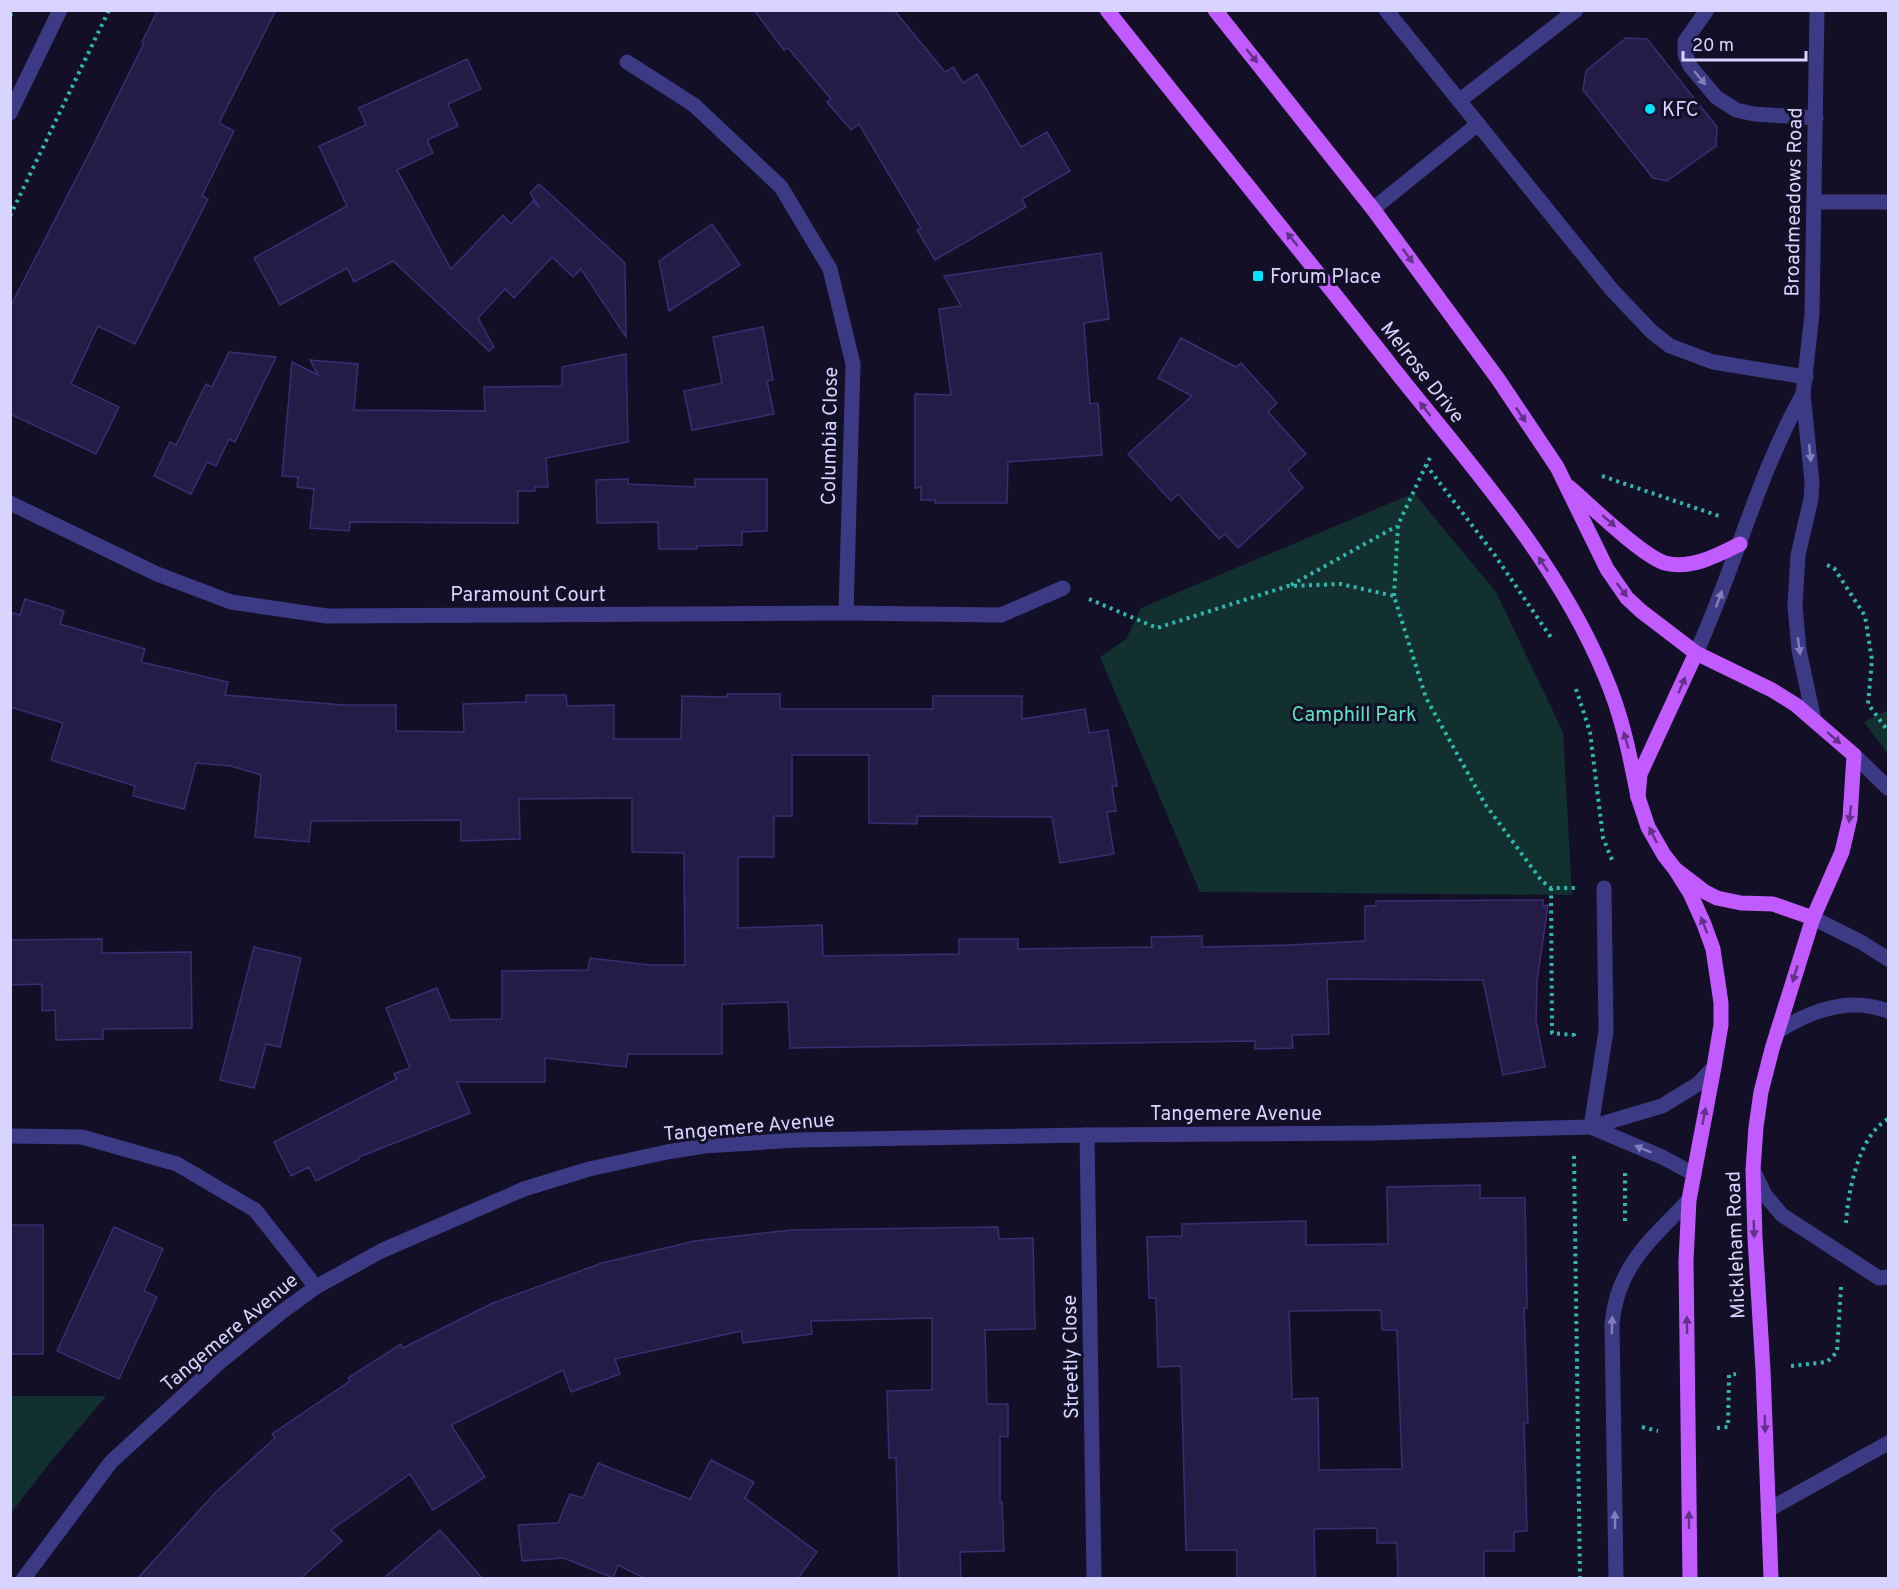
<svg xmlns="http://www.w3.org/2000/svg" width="1899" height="1589" font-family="Overpass,sans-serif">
<rect width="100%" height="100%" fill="#130f26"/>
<g fill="#12302f">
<polygon points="1414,493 1496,592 1563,732 1572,895 1200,892 1100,657 1126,639 1141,608"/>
<polygon points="1888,710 1888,754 1864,722"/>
<polygon points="11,1396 106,1396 48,1465 11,1513"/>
</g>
<g fill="#241b47" stroke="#3b2d73" stroke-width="1.5" fill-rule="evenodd">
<polygon points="158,10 276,10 219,123 234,131 202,196 208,199 135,344 98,326 71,384 119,407 96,454 10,414 10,307 92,148 144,43 142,42"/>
<polygon points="754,10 894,10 945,72 953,67 963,83 977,74 1021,147 1047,132 1070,171 1022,199 1026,207 935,260 917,230 921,228 859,124 851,130 827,102 831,99 788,48 784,50"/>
<polygon points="1626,38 1647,39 1717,127 1716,146 1667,181 1653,178 1583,90 1586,71"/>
<polygon points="467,59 481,89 448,104 458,126 427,140 433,153 397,170 451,269 503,215 511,224 533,201 540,208 530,193 539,184 625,263 626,337 581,269 573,277 552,257 514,298 505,289 478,318 494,347 489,351 393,261 354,282 347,268 280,305 254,258 347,206 319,146 366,125 359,108"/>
<polygon points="712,224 740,265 669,311 659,261"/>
<polygon points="1101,253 1109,319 1084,323 1090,404 1098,403 1102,455 1008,462 1007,503 935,503 935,500 921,500 921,487 915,488 915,394 951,395 939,309 961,306 944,276"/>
<polygon points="763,327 773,380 767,381 774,414 692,430 684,391 722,383 713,337"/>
<polygon points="1181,338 1236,367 1241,363 1277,403 1268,412 1306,454 1288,470 1303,488 1238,548 1225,534 1219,539 1178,494 1171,501 1128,454 1192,396 1158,378"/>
<polygon points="229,352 276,357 235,442 229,439 216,466 207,462 191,494 154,476 170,442 176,445 206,384 212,387"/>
<polygon points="626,354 628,442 546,458 548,487 535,487 535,491 518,491 518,523 350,522 349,531 310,528 314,489 297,487 298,477 282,476 292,362 318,375 310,360 358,364 354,410 485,411 484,387 562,386 562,367"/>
<polygon points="628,479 628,484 695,487 695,479 767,479 767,531 742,532 742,545 697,546 697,549 659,549 658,522 597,523 596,480"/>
<polygon points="25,599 64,611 60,624 145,649 141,662 228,682 225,695 343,705 396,705 396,731 464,732 463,704 526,702 526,695 566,695 567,706 614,705 614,739 681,739 682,696 727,697 727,694 780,694 780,709 933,709 933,696 1022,696 1022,719 1085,709 1089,733 1108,730 1117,786 1112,786 1116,811 1107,812 1114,854 1060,863 1052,817 917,816 917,824 869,823 869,755 792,755 792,816 774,816 774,857 738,857 738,928 822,925 823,956 959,954 959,939 1018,939 1018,949 1152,947 1151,937 1202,936 1202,947 1289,945 1365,941 1365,906 1376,906 1376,901 1543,900 1543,906 1548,905 1537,981 1536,1021 1545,1067 1503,1075 1483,980 1327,979 1329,1034 1292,1035 1293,1048 1255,1049 1255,1041 790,1048 788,1002 722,1004 722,1054 628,1054 626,1067 545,1058 545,1082 457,1082 470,1113 359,1157 359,1159 316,1181 309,1167 291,1176 274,1142 397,1079 394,1074 410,1068 386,1008 437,988 450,1020 502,1019 502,971 588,970 590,958 650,965 685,965 684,853 632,852 632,798 519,799 520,839 461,841 461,820 311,821 309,842 255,837 261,775 231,766 196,763 184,809 133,796 135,786 51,760 63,723 10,707 10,612 20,615"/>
<polygon points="102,939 102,953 191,952 192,1028 103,1029 103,1039 56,1040 55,1010 42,1011 42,984 10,985 10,940"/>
<polygon points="254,947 301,958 280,1047 266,1044 254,1088 220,1080"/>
<path d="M1480,1185V1198H1525L1527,1308H1524L1528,1423H1524L1527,1531L1514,1532V1551H1484V1578H1398L1397,1543H1377V1528L1314,1529L1315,1578H1237V1550H1186L1181,1366L1158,1367L1156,1298H1149L1147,1237L1182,1236V1224L1306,1221V1245L1388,1244L1387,1187ZM1381,1310L1382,1330H1397L1402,1469L1319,1470L1318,1398L1292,1399L1289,1311Z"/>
<rect x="10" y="1225" width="33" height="129"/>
<polygon points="114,1227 163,1249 144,1291 157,1297 119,1379 57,1351"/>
<polygon points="998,1227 999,1239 1033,1238 1035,1329 985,1330 987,1404 1008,1404 1008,1437 1000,1436 1000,1502 1002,1502 1004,1551 960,1552 961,1578 899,1578 896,1458 889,1458 887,1391 932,1390 932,1318 811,1321 812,1334 743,1343 741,1331 615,1359 620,1374 571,1392 563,1370 451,1425 485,1477 433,1510 410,1474 331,1530 342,1541 301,1578 138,1578 216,1492 275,1438 272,1434 350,1381 348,1378 401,1344 403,1348 493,1303 602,1263 695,1241 791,1230"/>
<polygon points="711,1460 754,1482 745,1498 817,1552 798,1578 644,1578 618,1565 613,1578 564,1558 522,1561 518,1525 558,1523 570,1494 583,1498 598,1463 690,1499"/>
<polygon points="440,1530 482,1578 384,1578"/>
</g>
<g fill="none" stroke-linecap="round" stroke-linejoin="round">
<g stroke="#2fb8b0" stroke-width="4" stroke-dasharray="3 4.5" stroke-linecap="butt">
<polyline points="10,16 13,10"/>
<polyline points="10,216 109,10"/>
<polyline points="1430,458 1426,465 1494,554 1552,639"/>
<polyline points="1602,476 1719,516"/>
<polyline points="1827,565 1834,568 1865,616 1872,660 1868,704 1888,731"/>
<polyline points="1291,585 1397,526"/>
<polyline points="1394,596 1398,525 1426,465"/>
<polyline points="1089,599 1157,628 1288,586 1341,584 1394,596 1426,698 1485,804 1541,880 1551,888 1576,888"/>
<polyline points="1576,689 1590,732 1603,838 1612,860"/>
<polyline points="1551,888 1552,1033 1574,1035 1574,1038"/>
<polyline points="1574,1156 1580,1578"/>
<polyline points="1625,1173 1625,1225"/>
<path d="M1846,1223C1848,1191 1859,1135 1888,1119"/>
<polyline points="1791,1366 1827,1362 1837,1352 1841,1287"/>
<polyline points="1642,1427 1658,1431"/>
<polyline points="1717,1428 1728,1427 1729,1375 1736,1374"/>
</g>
<g stroke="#3d3a85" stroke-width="15">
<polyline points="1386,10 1612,290 1652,332 1670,346 1713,362 1806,377"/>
<polyline points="1707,10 1685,41 1685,54 1690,66 1716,97 1736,110 1754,114 1816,118"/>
<polyline points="627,62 694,105 781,187 830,269 853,364 846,613"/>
<polyline points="1459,101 1576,10"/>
<polyline points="10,113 60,10"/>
<polyline points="1815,202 1888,202"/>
<polyline points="1373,209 1478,124"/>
<polyline points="10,503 157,574 231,602 327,616 846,613 1001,615 1063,588"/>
<path d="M1696,653C1735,568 1757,476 1803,394"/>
<polyline points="1814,720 1799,650 1795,606 1798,555 1811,499 1812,482 1803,394 1812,314 1817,10"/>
<polyline points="1854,755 1888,788"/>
<polyline points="1813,918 1861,942 1888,959"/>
<path d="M1777,1032C1811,1010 1849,996 1888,1011"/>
<polyline points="1591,1127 1606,1031 1604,888"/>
<polyline points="1591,1127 1662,1157 1694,1174"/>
<polyline points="1087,1135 1094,1578"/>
<polyline points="10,1136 82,1137 177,1164 255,1210 316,1287"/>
<polyline points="1753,1170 1765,1195 1782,1215 1879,1278 1888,1277"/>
<polyline points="1768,1510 1888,1443"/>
<polyline points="24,1578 111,1462 220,1362 283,1311 316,1287 381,1251 524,1189 589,1169 667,1152 704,1146 797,1140 1087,1135 1375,1133 1591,1127 1662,1106 1698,1084 1714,1067"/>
<path d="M1616,1578L1612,1324C1617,1266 1651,1240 1689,1200"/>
</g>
<g stroke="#c25bff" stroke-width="15">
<path d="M1107,10C1202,130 1299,248 1393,368C1470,465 1557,560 1605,676C1622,715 1630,756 1638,797"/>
<polyline points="1215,10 1373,209 1498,379 1557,467 1607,569 1627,598 1641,611 1696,653 1772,690 1796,705 1854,755 1850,818 1842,852 1813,918 1772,1049 1761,1092 1756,1127 1753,1170 1755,1238 1763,1370 1771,1578"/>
<path d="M1569,487C1590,505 1642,556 1665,563C1691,570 1718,555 1740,544"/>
<polyline points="1696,653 1640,774 1638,797 1648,827 1664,855 1675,869 1705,892 1717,898 1741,903 1773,904 1813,918"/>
<polyline points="1675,869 1690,893 1704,924 1713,949 1721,1003 1721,1025 1714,1067 1689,1200 1686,1261 1690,1578"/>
</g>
</g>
<defs><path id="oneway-solid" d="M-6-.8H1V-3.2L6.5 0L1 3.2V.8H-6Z" transform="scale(1.5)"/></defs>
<g fill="#623188">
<use href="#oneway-solid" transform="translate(1252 56) rotate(51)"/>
<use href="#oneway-solid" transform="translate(1292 239) rotate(-129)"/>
<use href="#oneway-solid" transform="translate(1408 256) rotate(54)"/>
<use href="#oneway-solid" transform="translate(1425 409) rotate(-128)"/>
<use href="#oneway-solid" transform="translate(1521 415) rotate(56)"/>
<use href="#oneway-solid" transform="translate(1609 521) rotate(41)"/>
<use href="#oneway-solid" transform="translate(1543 564) rotate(-124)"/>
<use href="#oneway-solid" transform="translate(1622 590) rotate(53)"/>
<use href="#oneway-solid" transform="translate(1682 685) rotate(-67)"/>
<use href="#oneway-solid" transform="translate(1834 738) rotate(41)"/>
<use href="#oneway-solid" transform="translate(1626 740) rotate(-106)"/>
<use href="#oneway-solid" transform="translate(1850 814) rotate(97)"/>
<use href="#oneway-solid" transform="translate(1653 835) rotate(-116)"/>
<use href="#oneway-solid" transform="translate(1704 925) rotate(-111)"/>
<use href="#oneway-solid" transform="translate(1795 974) rotate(107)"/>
<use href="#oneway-solid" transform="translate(1704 1116) rotate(-80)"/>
<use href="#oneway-solid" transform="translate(1754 1229) rotate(88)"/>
<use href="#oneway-solid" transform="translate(1687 1325) rotate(-91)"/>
<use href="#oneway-solid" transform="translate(1765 1424) rotate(88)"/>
<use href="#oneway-solid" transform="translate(1689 1520) rotate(-90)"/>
</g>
<g fill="#837fbc">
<use href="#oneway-solid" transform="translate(1700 78) rotate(50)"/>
<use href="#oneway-solid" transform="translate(1810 453) rotate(84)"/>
<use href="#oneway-solid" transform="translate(1719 599) rotate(-70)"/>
<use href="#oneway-solid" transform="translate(1799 646) rotate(82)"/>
<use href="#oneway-solid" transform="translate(1643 1149) rotate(-158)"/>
<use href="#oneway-solid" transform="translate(1612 1325) rotate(-88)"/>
<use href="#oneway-solid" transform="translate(1615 1520) rotate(-91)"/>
</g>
<g fill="#00e5ff" stroke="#130f26" stroke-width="2">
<circle cx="1650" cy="109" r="6"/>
<rect x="1252" y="270" width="12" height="12" rx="3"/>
</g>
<g text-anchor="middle" stroke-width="6" stroke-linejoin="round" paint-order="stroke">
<g font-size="20" fill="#d9d4ff" stroke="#130f26" text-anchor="start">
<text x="1662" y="116">KFC</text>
<text x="1270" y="283">Forum Place</text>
</g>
<g font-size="20" fill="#d9d4ff" stroke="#130f26">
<text transform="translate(1793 202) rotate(-89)" y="7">Broadmeadows Road</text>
<text transform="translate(1423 372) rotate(52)" y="7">Melrose Drive</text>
<text transform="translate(829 436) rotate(-89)" y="7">Columbia Close</text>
<text x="528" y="601">Paramount Court</text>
<text x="1236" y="1120">Tangemere Avenue</text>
<text transform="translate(749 1126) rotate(-5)" y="7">Tangemere Avenue</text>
<text transform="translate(1735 1245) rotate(-92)" y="7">Mickleham Road</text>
<text transform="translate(229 1332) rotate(-40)" y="7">Tangemere Avenue</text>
<text transform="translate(1070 1357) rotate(-91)" y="7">Streetly Close</text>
</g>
<g font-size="20" fill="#5fe0c0" stroke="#130f26">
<text x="1354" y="721">Camphill Park</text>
</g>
</g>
<rect width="1899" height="1589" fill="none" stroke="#d9d4ff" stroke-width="24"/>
<path d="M1683 51v9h123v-9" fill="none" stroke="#d9d4ff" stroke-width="3"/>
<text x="1692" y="51" font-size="18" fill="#d9d4ff" stroke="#130f26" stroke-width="4.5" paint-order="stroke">20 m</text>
</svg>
